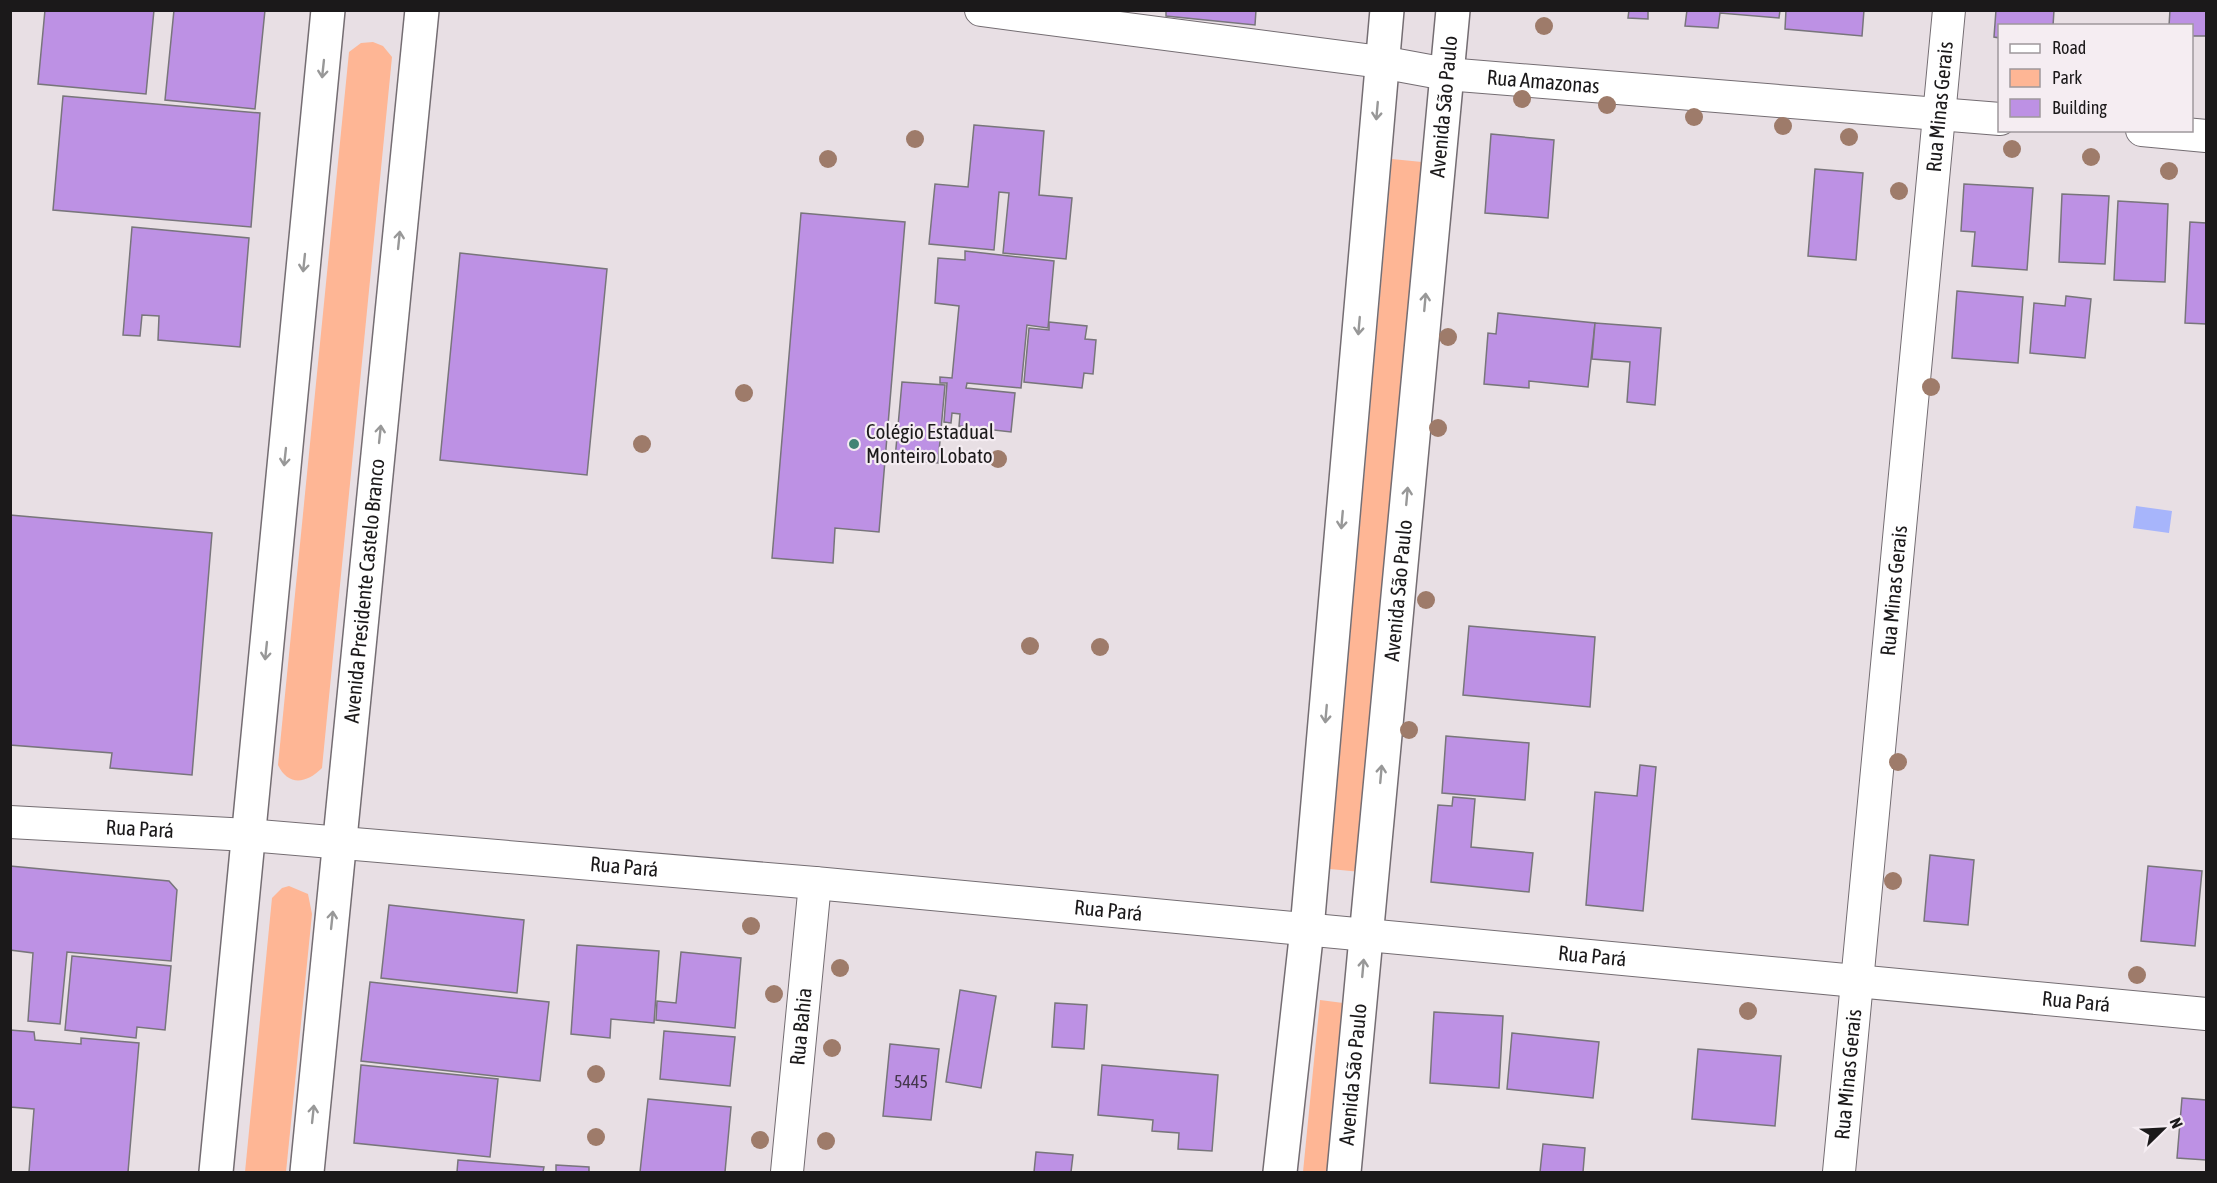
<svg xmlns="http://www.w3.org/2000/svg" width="2217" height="1183" font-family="'Asap Condensed',sans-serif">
<rect width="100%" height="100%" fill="#e8dfe4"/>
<g fill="#feb695">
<path d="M373,42L383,46L392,57L322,768C306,784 288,786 278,765L349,52L361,43Z"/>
<polygon points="1392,159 1422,162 1361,872 1330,869"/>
<polygon points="289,886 308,894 312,914 286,1172 245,1172 272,898 282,888"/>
<polygon points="1320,1000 1351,1004 1334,1172 1303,1172"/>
</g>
<polygon fill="#a7b5fb" points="2136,506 2172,511 2169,533 2133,528"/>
<g fill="#bd91e4" stroke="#78757b" stroke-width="1.5">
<polygon points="45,10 154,10 146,94 38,84"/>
<polygon points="174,10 265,10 255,109 165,100"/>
<polygon points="1166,10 1256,10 1255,25 1166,16"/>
<polygon points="1629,10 1648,10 1648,19 1628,18"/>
<polygon points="1687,10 1780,10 1779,18 1720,13 1718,28 1685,26"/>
<polygon points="1786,10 1864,10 1862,36 1785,29"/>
<polygon points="1996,10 2054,10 2053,26 2000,26 2000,38 1994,37"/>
<polygon points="2170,10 2206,10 2206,36 2192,36 2192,26 2169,26"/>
<polygon points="63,96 260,113 251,227 53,210"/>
<polygon points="974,125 1044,131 1039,195 1072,198 1066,259 1003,253 1009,193 999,192 994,250 929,244 935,184 968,187"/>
<polygon points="1491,134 1554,140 1548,218 1485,213"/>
<polygon points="1815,169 1863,173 1856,260 1808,256"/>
<polygon points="1964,184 2033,188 2027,270 1972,266 1975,232 1961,231"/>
<polygon points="2062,194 2109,196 2105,264 2059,262"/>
<polygon points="2118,201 2168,204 2165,282 2114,280"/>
<polygon points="801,213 905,222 879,532 835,528 833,563 772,558"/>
<polygon points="2190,222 2206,223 2206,324 2185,323"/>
<polygon points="132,227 249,238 240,347 158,340 159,316 142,315 140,336 123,335"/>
<polygon points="965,251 1054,261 1048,328 1027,325 1021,388 967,383 966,388 1015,393 1011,432 959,426 960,414 952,413 951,423 944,422 947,383 940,383 940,377 952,378 959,306 935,303 938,258 965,260"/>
<polygon points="460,253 607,269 587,475 440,460"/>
<polygon points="1957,291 2023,297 2018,363 1952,358"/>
<polygon points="2066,296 2091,299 2085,358 2030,353 2034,303 2065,306"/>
<polygon points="1498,313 1595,323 1588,387 1529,381 1529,388 1484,384 1488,333 1496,334"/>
<polygon points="1049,322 1087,326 1085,339 1096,340 1093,374 1084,373 1082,388 1024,382 1029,328 1049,330"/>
<polygon points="1595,323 1661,328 1655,405 1627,402 1630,362 1592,359"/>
<polygon points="902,382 945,385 938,463 895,459"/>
<polygon points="10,515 212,533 192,775 110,768 112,753 10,745"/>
<polygon points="1469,626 1595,637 1590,707 1463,695"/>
<polygon points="1446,736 1529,743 1525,800 1442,793"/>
<polygon points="1640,765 1656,767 1643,911 1586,905 1595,792 1637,796"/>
<polygon points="1453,797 1475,799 1471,847 1533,853 1529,892 1431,882 1438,805 1452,806"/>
<polygon points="1930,855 1974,860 1968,925 1924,921"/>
<polygon points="10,866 169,881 177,890 171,961 67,952 60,1024 28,1021 33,953 10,950"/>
<polygon points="2148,866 2202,871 2195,946 2141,941"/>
<polygon points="389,905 524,920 517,993 381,978"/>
<polygon points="577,945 659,951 654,1023 611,1019 610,1038 571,1034"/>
<polygon points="681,952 741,958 735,1028 656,1020 657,1001 676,1003"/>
<polygon points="72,956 171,966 165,1030 137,1027 136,1038 65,1030"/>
<polygon points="370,982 549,1002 540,1081 361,1061"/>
<polygon points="960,990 996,996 981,1088 946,1082"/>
<polygon points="1055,1003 1087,1005 1084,1049 1052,1047"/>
<polygon points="1434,1012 1503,1016 1499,1088 1430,1083"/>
<polygon points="10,1030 34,1032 35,1040 81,1044 81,1038 139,1043 128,1172 29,1172 34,1109 10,1107"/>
<polygon points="664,1031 735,1037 730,1086 660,1079"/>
<polygon points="1512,1033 1599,1042 1593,1098 1507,1089"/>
<polygon points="890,1044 939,1049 931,1120 883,1116"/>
<polygon points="1698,1049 1781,1056 1775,1126 1692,1119"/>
<polygon points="361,1065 498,1079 490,1157 354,1143"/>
<polygon points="1102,1065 1218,1075 1212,1151 1178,1149 1179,1133 1152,1131 1153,1120 1098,1115"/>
<polygon points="2182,1098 2206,1100 2206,1160 2177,1158"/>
<polygon points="648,1099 731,1107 725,1172 640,1172"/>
<polygon points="1543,1144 1585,1148 1583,1172 1540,1172"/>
<polygon points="1036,1152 1073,1155 1071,1172 1034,1172"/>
<polygon points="458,1160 544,1167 543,1172 457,1172"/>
<polygon points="556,1165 589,1167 589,1172 556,1172"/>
</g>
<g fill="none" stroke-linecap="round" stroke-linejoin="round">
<g stroke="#746d72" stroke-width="34">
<g id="street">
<path id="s1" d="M981,10L1381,62L1446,74L2000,119"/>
<polyline points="2142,130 2206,136"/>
<path id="s2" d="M10,822L248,835L815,883L2206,1014"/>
<path id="s3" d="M787,1172L815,883"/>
<path id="s4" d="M1839,1172L1949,10"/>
</g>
</g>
<g stroke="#746d72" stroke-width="36">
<g id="secondary">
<polyline points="216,1172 328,10"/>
<path id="s5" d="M307,1172L422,10"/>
<polyline points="1280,1172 1307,929 1387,10"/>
<path id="s6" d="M1344,1172L1453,10"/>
</g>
</g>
<use href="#street" stroke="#fff" stroke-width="32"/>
<use href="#secondary" stroke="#fff" stroke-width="33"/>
</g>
<g fill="#9e7b6a">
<circle cx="1544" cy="26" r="9"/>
<circle cx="1522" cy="99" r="9"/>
<circle cx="1607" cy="105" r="9"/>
<circle cx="1694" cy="117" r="9"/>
<circle cx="1783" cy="126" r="9"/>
<circle cx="1849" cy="137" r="9"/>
<circle cx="915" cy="139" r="9"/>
<circle cx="2012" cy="149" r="9"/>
<circle cx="2091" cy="157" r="9"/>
<circle cx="828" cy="159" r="9"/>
<circle cx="2169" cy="171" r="9"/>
<circle cx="1899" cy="191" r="9"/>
<circle cx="1448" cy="337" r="9"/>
<circle cx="1931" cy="387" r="9"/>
<circle cx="744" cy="393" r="9"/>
<circle cx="1438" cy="428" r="9"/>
<circle cx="642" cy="444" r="9"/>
<circle cx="998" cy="459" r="9"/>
<circle cx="1426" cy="600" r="9"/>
<circle cx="1030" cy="646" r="9"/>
<circle cx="1100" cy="647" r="9"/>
<circle cx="1409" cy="730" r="9"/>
<circle cx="1898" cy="762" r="9"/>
<circle cx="1893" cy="881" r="9"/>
<circle cx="751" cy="926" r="9"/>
<circle cx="840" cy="968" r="9"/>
<circle cx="2137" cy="975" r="9"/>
<circle cx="774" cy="994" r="9"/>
<circle cx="1748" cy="1011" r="9"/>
<circle cx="832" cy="1048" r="9"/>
<circle cx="596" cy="1074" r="9"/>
<circle cx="596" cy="1137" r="9"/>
<circle cx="760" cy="1140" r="9"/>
<circle cx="826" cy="1141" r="9"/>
</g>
<defs><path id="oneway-shaft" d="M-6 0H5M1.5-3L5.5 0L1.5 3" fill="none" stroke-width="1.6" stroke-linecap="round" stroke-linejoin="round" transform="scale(1.5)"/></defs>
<g stroke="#989898">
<use href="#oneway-shaft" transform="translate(323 69) rotate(96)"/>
<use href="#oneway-shaft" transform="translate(1377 111) rotate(95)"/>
<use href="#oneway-shaft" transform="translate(399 240) rotate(-84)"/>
<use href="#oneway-shaft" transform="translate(304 263) rotate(96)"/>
<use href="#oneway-shaft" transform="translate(1425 302) rotate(-85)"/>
<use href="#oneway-shaft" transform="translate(1359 326) rotate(95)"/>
<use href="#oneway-shaft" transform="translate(380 434) rotate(-84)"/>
<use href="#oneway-shaft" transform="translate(285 457) rotate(96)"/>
<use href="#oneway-shaft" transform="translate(1407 496) rotate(-85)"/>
<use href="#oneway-shaft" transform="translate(1342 520) rotate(95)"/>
<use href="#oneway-shaft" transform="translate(266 651) rotate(96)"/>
<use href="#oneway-shaft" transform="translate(1326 714) rotate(95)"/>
<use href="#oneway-shaft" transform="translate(1381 774) rotate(-85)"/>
<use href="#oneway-shaft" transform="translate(332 920) rotate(-84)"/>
<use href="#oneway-shaft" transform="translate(1363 968) rotate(-85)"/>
<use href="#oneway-shaft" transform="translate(313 1114) rotate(-84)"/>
</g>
<circle fill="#428475" stroke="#f5edf2" stroke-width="2" cx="854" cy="444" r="6"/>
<g text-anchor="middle" stroke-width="4.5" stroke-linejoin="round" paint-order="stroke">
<g font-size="18" fill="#44374c">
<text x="911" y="1088">5445</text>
</g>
<g font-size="21" fill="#1b191a" stroke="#f5edf2">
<text dy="7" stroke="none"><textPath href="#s1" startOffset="567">Rua Amazonas</textPath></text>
<text dy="7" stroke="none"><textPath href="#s6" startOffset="1070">Avenida São Paulo</textPath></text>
<text dy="7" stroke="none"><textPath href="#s4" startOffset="1070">Rua Minas Gerais</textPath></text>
<text dy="7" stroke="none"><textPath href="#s6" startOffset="584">Avenida São Paulo</textPath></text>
<text dy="7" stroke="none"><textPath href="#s4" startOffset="584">Rua Minas Gerais</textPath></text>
<text dy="7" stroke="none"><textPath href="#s5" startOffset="584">Avenida Presidente Castelo Branco</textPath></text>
<text dy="7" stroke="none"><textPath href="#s2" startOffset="130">Rua Pará</textPath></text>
<text dy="7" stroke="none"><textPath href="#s2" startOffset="616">Rua Pará</textPath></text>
<text dy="7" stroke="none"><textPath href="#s2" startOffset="1102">Rua Pará</textPath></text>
<text dy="7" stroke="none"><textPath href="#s2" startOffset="1588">Rua Pará</textPath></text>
<text dy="7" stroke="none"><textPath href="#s2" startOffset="2074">Rua Pará</textPath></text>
<text dy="7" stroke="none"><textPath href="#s3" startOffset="146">Rua Bahia</textPath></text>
<text dy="7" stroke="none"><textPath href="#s6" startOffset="98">Avenida São Paulo</textPath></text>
<text dy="7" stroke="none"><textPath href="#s4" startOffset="98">Rua Minas Gerais</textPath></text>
</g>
<g font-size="21" fill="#1b191a" stroke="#f5edf2" text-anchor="start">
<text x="866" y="439">Colégio Estadual<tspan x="866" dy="24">Monteiro Lobato</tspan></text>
</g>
</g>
<rect width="2217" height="1183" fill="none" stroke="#1b191a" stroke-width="24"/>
<rect x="1998" y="24" width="195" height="108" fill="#f5edf2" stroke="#9e989c" stroke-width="1.5"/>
<rect x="2010" y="44" width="30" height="9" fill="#ffffff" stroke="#9e989c" stroke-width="1.5"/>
<text x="2052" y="54" font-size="18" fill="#1b191a">Road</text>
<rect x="2010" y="69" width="30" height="18" fill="#feb695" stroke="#9e989c" stroke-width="1.5"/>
<text x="2052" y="84" font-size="18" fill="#1b191a">Park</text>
<rect x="2010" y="99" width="30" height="18" fill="#bd91e4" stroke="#9e989c" stroke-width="1.5"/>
<text x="2052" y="114" font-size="18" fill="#1b191a">Building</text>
<g transform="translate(2163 1129) rotate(66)" stroke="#f5edf2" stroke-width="4.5" paint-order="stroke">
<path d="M0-4.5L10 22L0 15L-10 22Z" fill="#1b191a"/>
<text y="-9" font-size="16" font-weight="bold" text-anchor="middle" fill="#1b191a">N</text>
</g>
</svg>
